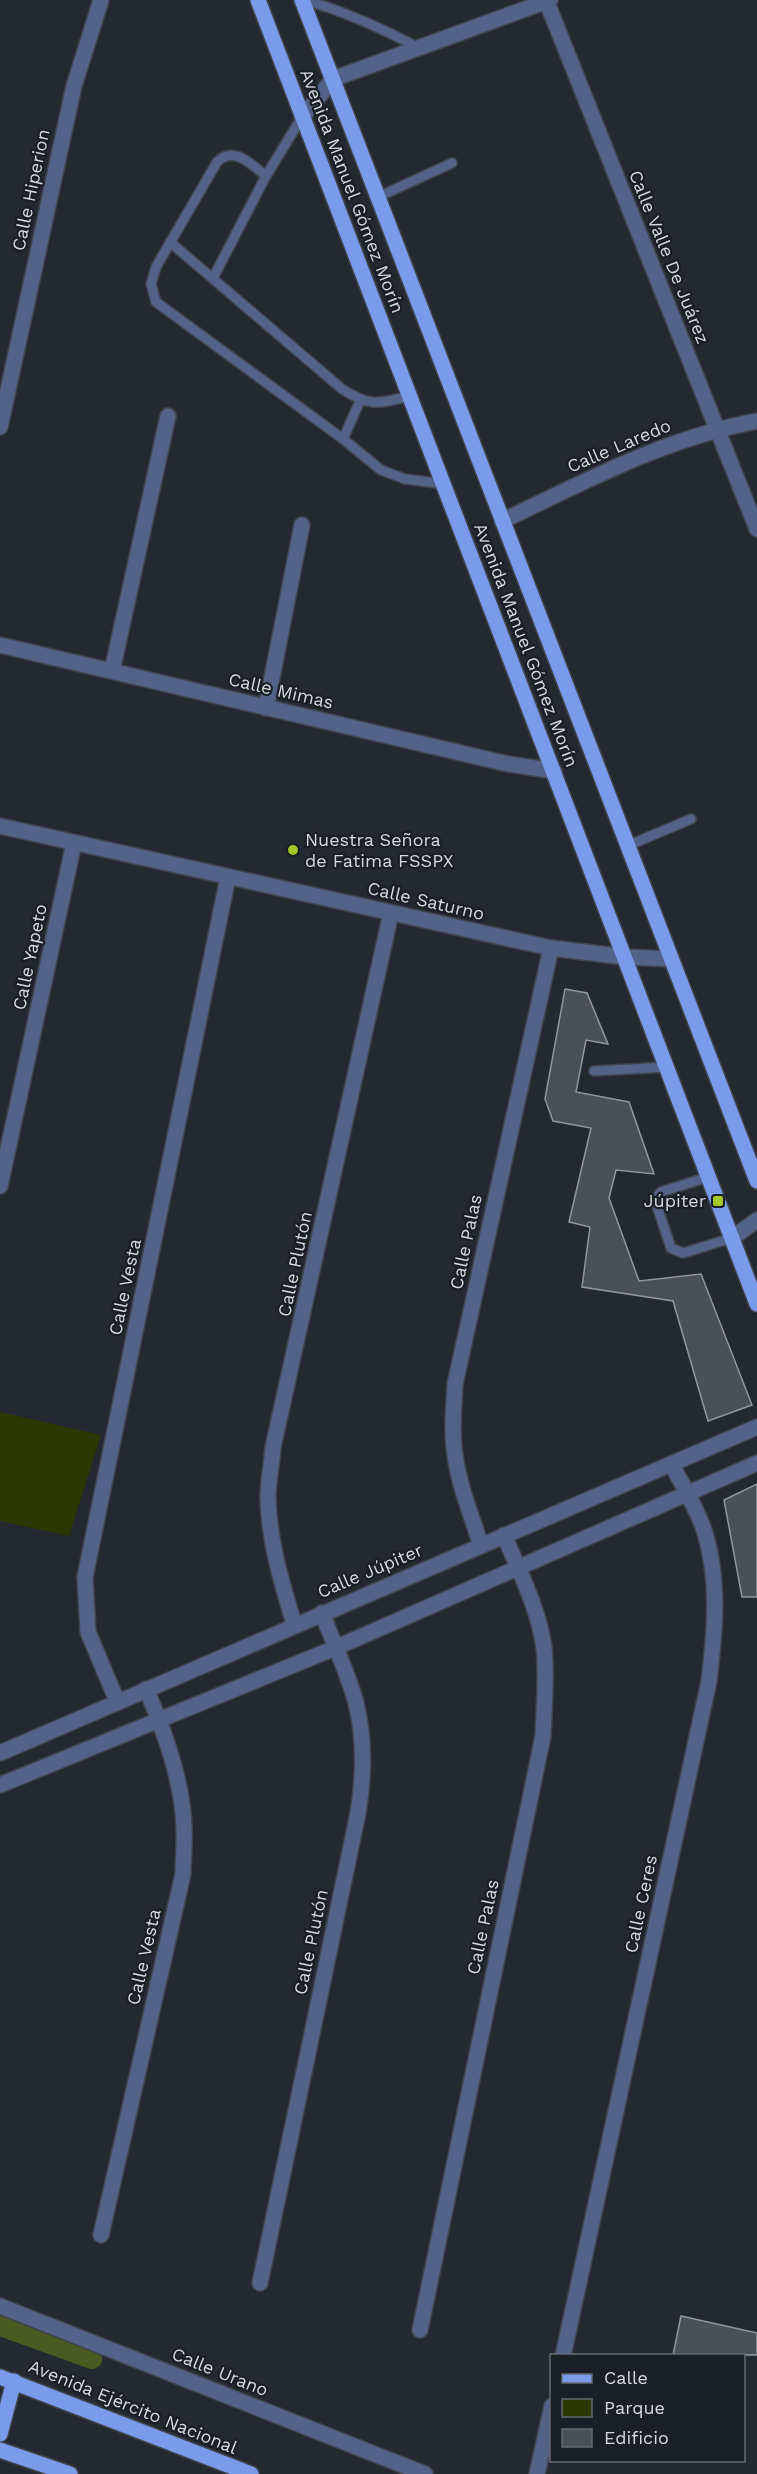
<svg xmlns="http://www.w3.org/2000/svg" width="757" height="2474" font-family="'Work Sans',sans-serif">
<rect width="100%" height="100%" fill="#242831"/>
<polygon fill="#2b3802" points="0,1412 101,1435 69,1536 0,1521"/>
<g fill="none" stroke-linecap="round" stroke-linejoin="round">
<polyline stroke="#4a5a21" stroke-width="20" points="0,2326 92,2359"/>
</g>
<g fill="#4a4f59" stroke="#9196a2" stroke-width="1.5">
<polygon points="565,989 587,993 608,1044 586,1040 576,1092 629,1102 654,1174 616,1170 609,1198 639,1281 701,1274 752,1405 708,1421 673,1301 582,1287 590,1227 569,1222 591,1128 553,1121 545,1099"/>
<polygon points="757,1484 757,1597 742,1597 724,1500"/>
<polygon points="681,2316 757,2333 757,2355 673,2355"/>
</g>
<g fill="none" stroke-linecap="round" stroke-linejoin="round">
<g stroke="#40444d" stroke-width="12">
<g id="service">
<path d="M304,0C344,11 381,28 417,47"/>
<polyline points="266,176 302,117"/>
<polyline points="378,197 452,163"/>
<path d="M170,242L342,389C370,407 378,404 410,396"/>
<path d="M213,278L266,176C252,165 234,145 217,162L156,267L151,284L156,302L343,439L360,401"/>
<polyline points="343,439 381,470 405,479 444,484"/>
<polyline points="627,846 691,819"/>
<polyline points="594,1071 667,1067"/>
<polyline points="708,1177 661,1192 655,1200 671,1248 683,1253 732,1238"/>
</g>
</g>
<g stroke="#40444d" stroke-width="18">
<g id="minor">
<polyline points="546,0 757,529"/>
<polyline points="302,117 333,79 550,0"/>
<polyline points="0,427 74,86 101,0"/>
<path d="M502,521C586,481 665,438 757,421"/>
<polyline points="0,645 508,764 554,771"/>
<polyline points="112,671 168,416"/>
<polyline points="266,708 302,525"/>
<polyline points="0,1186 74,843"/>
<polyline points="732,1238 757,1220"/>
<path d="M481,1545C471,1515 459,1485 455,1455C451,1431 454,1408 455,1384L551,948"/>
<path d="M294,1624C282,1583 269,1542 268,1498C268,1481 272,1464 273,1447L391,913"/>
<polyline points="117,1701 88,1632 85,1577 228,877"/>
<path d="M101,2235L183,1874C183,1859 185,1843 184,1828C183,1782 164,1730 146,1689"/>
<path d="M260,2283L358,1813C364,1777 365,1740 356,1703C348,1673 333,1642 322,1613"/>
<polyline points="0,2306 425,2474"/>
<path d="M420,2330L543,1736C544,1707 547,1677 544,1648C539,1609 519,1571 504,1535"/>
<path d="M563,2356L709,1681C715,1631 720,1579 704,1530C696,1507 683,1485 671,1464"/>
<polyline points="537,2474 552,2406"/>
</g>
</g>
<g stroke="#40444d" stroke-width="18">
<g id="tertiary">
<polyline points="0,826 551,948 625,957 671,959"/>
<polyline points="0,1753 757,1427"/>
<polyline points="0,1785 335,1648 757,1463"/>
</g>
</g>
<g stroke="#40444d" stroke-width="18">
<g id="primary">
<polyline points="258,0 757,1304"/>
<polyline points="302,0 757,1181"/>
<polyline points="0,2377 251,2474"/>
<polyline points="0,2434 14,2381"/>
<polyline points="0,2450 70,2474"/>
</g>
</g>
<use href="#service" stroke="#526288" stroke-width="9"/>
<use href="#minor" stroke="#526288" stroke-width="15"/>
<use href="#tertiary" stroke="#526288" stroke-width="15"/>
<use href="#primary" stroke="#7a9bea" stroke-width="15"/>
</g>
<g fill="#a3c927" stroke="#1a1e27" stroke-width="2">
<circle cx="293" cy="850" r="6"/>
<rect x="712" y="1195" width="12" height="12" rx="3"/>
</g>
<g text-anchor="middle" stroke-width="4.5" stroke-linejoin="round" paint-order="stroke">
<g font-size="18" fill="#d6d9df" stroke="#1a1e27">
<text transform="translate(31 190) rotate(-78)" y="6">Calle Hiperion</text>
<text transform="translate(352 191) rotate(69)" y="6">Avenida Manuel Gómez Morín</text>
<text transform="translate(669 257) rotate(68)" y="6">Calle Valle De Juárez</text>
<text transform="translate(619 446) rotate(-23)" y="6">Calle Laredo</text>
<text transform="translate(526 645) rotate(69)" y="6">Avenida Manuel Gómez Morín</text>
<text transform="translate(281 691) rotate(13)" y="6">Calle Mimas</text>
<text transform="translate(426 901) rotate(13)" y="6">Calle Saturno</text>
<text transform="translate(30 957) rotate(-78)" y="6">Calle Yapeto</text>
<text transform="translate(466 1242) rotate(-78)" y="6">Calle Palas</text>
<text transform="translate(295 1264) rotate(-78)" y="6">Calle Plutón</text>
<text transform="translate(125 1287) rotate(-78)" y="6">Calle Vesta</text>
<text transform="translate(370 1571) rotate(-23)" y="6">Calle Júpiter</text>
<text transform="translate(641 1904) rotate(-78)" y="6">Calle Ceres</text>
<text transform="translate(483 1927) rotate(-78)" y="6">Calle Palas</text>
<text transform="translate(311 1942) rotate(-78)" y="6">Calle Plutón</text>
<text transform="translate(144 1957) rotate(-77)" y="6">Calle Vesta</text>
<text transform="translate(220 2372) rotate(22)" y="6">Calle Urano</text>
<text transform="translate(133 2407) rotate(22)" y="6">Avenida Ejército Nacional</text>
</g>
<g font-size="18" fill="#d6d9df" stroke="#1a1e27" text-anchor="start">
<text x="305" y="846">Nuestra Señora<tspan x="305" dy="21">de Fatima FSSPX</tspan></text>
<text x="706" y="1207" text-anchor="end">Júpiter</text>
</g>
</g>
<rect x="550" y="2354" width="195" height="108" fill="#1a1e27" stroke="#656971" stroke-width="1.5"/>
<rect x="562" y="2374" width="30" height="9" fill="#7a9bea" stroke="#656971" stroke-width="1.5"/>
<text x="604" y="2384" font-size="18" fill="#d6d9df">Calle</text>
<rect x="562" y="2399" width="30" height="18" fill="#2b3802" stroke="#656971" stroke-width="1.5"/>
<text x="604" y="2414" font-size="18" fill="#d6d9df">Parque</text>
<rect x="562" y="2429" width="30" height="18" fill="#4a4f59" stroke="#656971" stroke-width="1.5"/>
<text x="604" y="2444" font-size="18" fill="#d6d9df">Edificio</text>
</svg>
